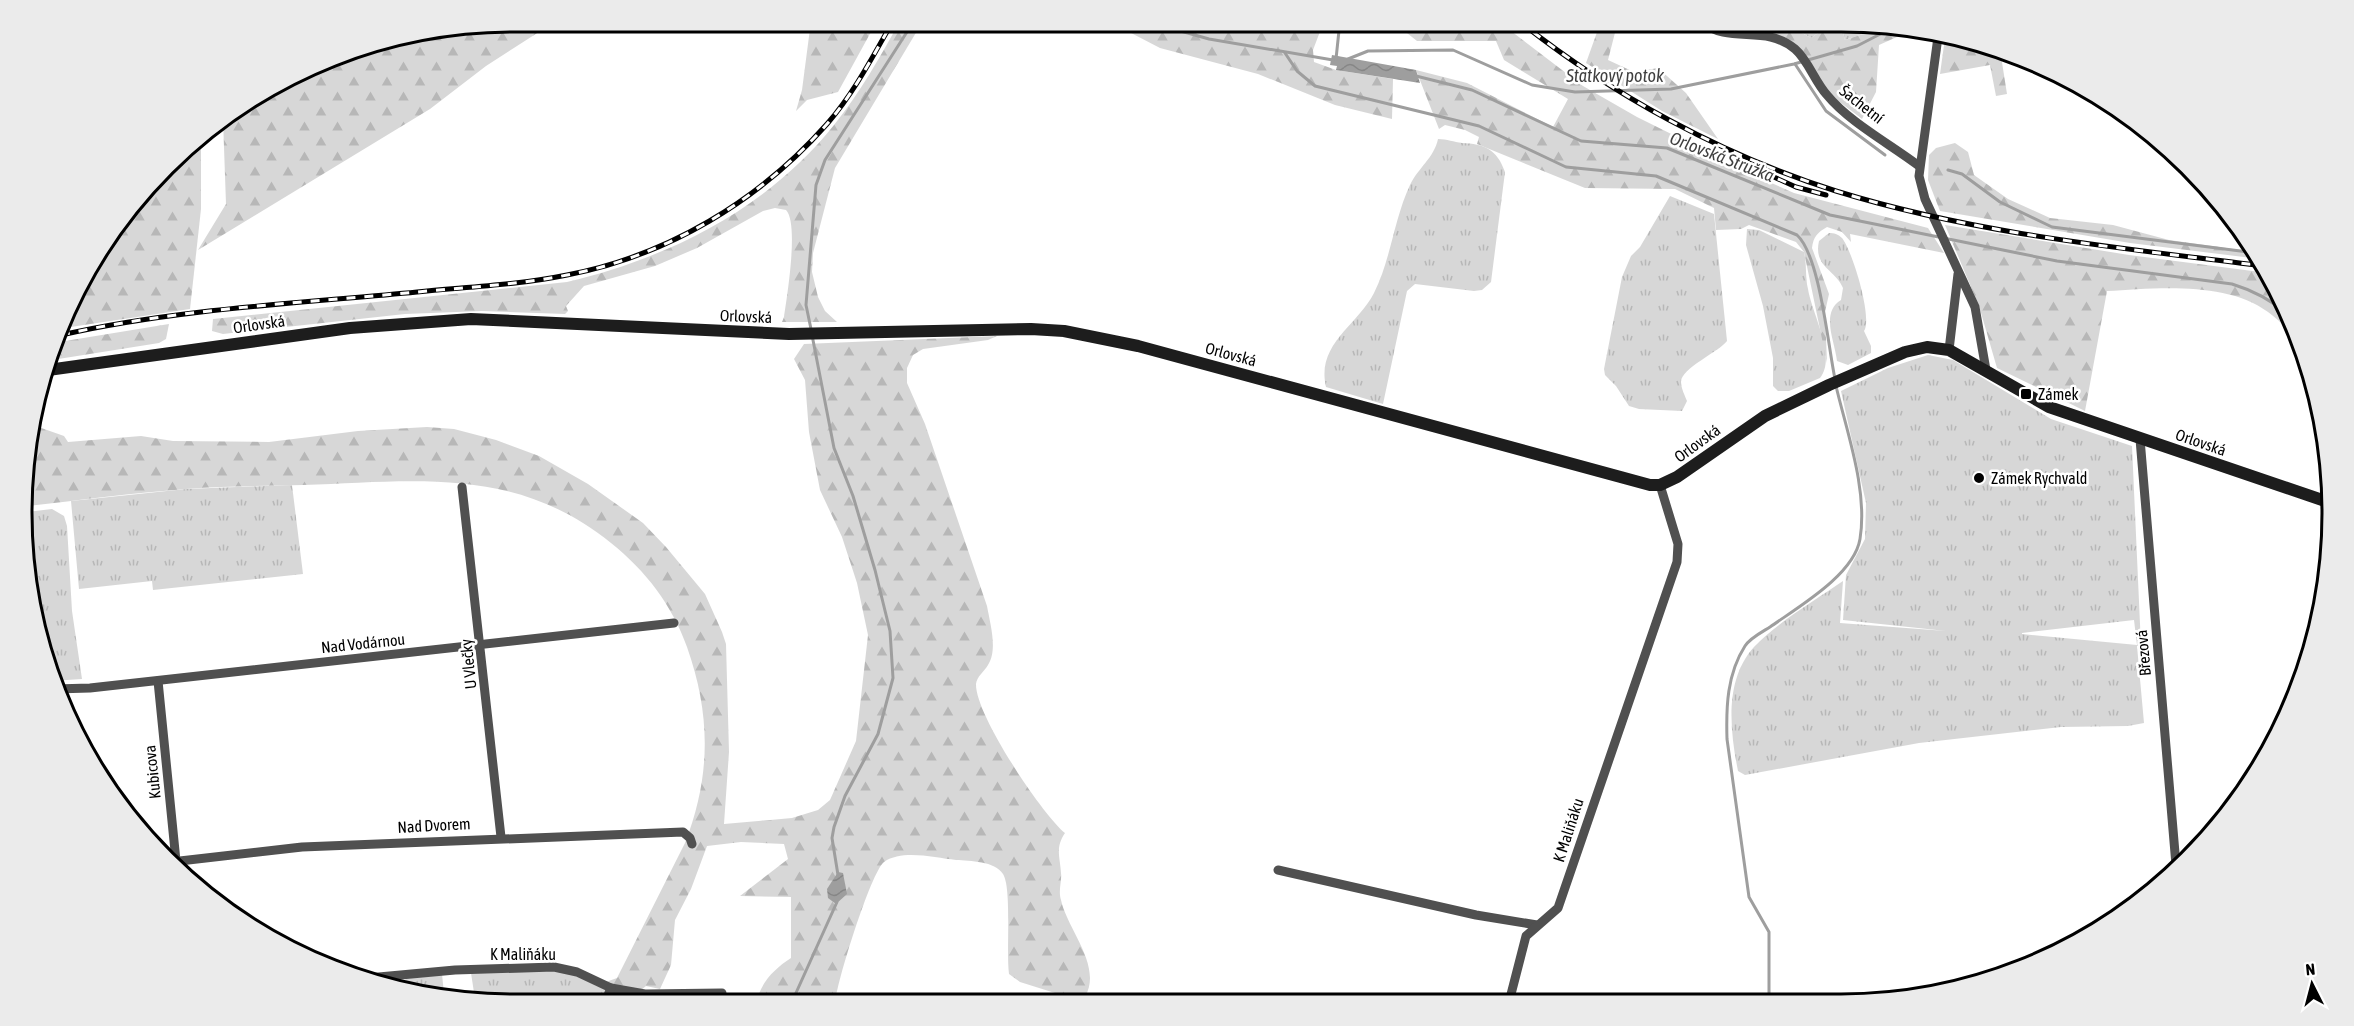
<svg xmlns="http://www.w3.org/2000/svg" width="2354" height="1026" font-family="'Asap Condensed',sans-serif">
<defs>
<pattern id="grass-tufts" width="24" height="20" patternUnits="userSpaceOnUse" patternTransform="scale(1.5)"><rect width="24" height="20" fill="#d7d7d7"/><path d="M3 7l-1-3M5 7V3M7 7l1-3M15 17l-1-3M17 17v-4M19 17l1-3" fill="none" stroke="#b7b7b7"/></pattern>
<pattern id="forest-firs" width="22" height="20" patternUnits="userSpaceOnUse" patternTransform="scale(1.5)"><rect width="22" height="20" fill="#d7d7d7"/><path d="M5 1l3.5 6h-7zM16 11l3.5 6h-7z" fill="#b7b7b7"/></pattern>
<pattern id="water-waves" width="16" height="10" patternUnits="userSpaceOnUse" patternTransform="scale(1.5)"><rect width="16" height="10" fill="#9e9e9e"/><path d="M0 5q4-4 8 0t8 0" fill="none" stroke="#868686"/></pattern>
</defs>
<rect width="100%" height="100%" fill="#fff"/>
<g fill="url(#grass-tufts)" fill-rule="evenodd">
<polygon points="1781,21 1835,21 1811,38"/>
<polygon points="1846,22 1881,28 1845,40 1842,29"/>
<path d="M1438,139C1447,139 1454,142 1462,143C1484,144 1497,149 1505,172L1491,282L1482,290L1474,291L1415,284L1407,291L1383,404L1326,387C1316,344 1357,326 1374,293C1391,259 1394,219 1410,185C1418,168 1434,158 1438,139Z"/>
<path d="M1670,196L1714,214L1727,341C1719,352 1681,368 1681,382C1681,388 1685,396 1687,401L1682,411L1639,409L1629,406L1616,386L1605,375L1604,369L1622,277L1631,256L1640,247Z"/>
<path d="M1747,229L1759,230L1804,252C1807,264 1805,277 1808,289C1812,314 1837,357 1820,378L1789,391H1778L1773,386V358L1763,306L1746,245Z"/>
<path d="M1829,233C1834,233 1838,234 1842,238C1852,250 1873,318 1864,331L1871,346V353L1848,365L1837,361C1835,341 1820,313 1841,300L1843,288C1836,270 1813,267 1819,241Z"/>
<path d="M1928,355L1953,360L2051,419L2132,446L2141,646H2137L2144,723L2128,726L2061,727L1919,743L1745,775L1738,771C1730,731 1724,680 1754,647C1775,624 1817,599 1843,581L1840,623L1946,631L1843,620L1846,575L1865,539L1866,503L1841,391L1888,368ZM2134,620L2137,645L2022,634V633Z"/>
<polygon points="292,485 303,574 153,590 152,581 79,589 71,501 186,489"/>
<polygon points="52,509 64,516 67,526 72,611 82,679 52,681 25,578 27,512"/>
<polygon points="550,969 576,974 596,984 591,1005 513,1005 475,999 471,973"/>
<polygon points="442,974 444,994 407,987 405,977"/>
</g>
<g fill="url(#forest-firs)">
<polygon points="513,21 556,21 486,66 430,109 198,250 226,204 223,119 267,87 355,47"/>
<polygon points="811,21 877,21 838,92 807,100 796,111 802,90"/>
<path d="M900,21H923L835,168L813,253L812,272L818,297L825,311L837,322H782L784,317C787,297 799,223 786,210L775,208L763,211L697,248L655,266L584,286L566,306L568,311L565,314L482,311L405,314L223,334L212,331L213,319L567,282C669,258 768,208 834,125C860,93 880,57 900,21Z"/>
<polygon points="1108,21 1324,21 1313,50 1314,62 1336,70 1393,79 1392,119 1335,105 1258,74 1160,48"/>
<path d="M1392,21H1498L1583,86L1637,117L1758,177L1794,193L1928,228L1944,253L1850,234L1851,242L1842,232L1827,227C1818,232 1813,237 1812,248L1829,294L1825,312L1827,363L1804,252L1796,242L1749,225L1741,229L1716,230L1714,208L1675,189L1585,188L1477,144L1479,137L1465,130L1445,125L1439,129L1416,70L1467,83L1553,127L1568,99L1504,60L1496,41H1417Z"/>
<polygon points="1601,21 1618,21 1608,60 1634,72 1658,68 1686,93 1718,139 1662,111 1586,63"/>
<polygon points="1708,21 1781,21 1811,38 1835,21 1846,22 1842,29 1845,40 1881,28 1908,32 1879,45 1876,92 1862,119 1828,93 1798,49 1767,29 1732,28"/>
<polygon points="1945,38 1968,42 1970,46 1993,46 2001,56 2007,94 1996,96 1990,65 1940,74"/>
<polygon points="201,134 201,209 190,309 64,328 87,267 189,143"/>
<polygon points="1955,143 1968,152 1974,175 2008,199 2050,218 2113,225 2169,240 2255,252 2260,259 2130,243 1940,211 1928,180 1929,155 1936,148"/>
<path d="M1945,225L2129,255L2268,273L2282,296L2299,340C2289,331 2279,320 2268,312C2227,281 2156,288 2107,291L2085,411L1997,368L1979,306Z"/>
<polygon points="169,324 166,339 159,343 52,360 59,342"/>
<path d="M997,336L988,340L923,349L913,355L907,368V383L925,424L987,606C990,623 998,650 988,665C984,672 977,676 976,684C975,714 1041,813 1065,833C1055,848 1060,856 1061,873C1062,882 1058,890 1061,900C1067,929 1103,966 1085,997L1075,1000L1057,996L1055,993L1020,982L1009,974C1006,952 1012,888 1003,874C995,861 970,861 956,860C935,858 903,849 884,862C871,872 836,984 835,1004H756C760,983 774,969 791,958V897L740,896L788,859L784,844L741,842L707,846L691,889L675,920L671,965L660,989L646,986L623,1005H591L594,997L589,988L617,978L685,843C711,776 711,715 687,647C672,605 646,571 611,543C516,466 417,481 303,485C264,486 225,486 186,489C133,493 80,500 28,506L30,424L64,436L68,442L141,436L173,441L269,442L358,431L427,427L454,429L496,440L539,456L588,484L643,523L666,547L705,594L722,632L726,644L729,752L724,824L792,818L818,810L830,800L856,741L868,635L857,583L842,537L820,490L809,432L805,380L794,359L804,344Z"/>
</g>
<g fill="url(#water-waves)">
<polygon points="1332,55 1416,70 1420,83 1336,70 1337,66 1330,65"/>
<polygon points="838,872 843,873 847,894 836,904 828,898 827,889"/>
</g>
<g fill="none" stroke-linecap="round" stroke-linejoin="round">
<g stroke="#9e9e9e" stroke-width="3">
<polyline points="1145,21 1209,39 1333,60"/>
<path d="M1285,53L1297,71L1315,86L1479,126L1566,167L1656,176L1797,235C1820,256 1828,346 1835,379"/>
<polyline points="1336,59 1340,21"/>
<polyline points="1348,59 1368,51 1453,50 1532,85 1575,92 1671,89 1794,64 1857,46 1890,29"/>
<polyline points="1795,64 1826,111 1885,155"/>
<path d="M1416,76L1472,90L1581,141L1667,148L1830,215L2057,261L2232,284C2255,291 2272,300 2290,316"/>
<polyline points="1948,170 1962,174 2000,202 2052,227 2256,253"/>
<polyline points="811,329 806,305 816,185 825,160 914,21"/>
<polyline points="812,335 834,448 853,496 875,570 890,631 893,678 878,734 845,796 834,827 832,838 838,875"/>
<path d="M1769,1001V932L1749,897L1727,739C1726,707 1727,674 1745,646C1750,638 1762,632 1770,627C1798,607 1854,575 1860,539C1868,490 1847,433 1836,386"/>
<polyline points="791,1004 837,902"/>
</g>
<g stroke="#505050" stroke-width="9">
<path d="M1700,21C1731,46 1763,23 1795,49C1808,60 1815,82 1827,95C1849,122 1890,144 1919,166"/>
<polyline points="1938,37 1919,176 1925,199 1975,307 1986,370"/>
<polyline points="1949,350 1958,274"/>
<polyline points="2140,439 2176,865"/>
<polyline points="462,487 501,837"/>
<polyline points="158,681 176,861"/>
<polyline points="55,689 90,688 674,623"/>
<polyline points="171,862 302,847 683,832 690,838 692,844"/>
<polyline points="1278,870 1476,915 1537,925"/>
<polyline points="357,979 455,970 554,967 577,972 611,988 645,994 722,993"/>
<polyline points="1509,1002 1526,936 1558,908 1677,562 1678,544 1660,485"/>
<polyline points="604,1005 611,988"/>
</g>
<polyline stroke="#1d1d1d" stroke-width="12" points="48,370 350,328 471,319 789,334 1031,329 1064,331 1138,346 1650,485 1660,485 1677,477 1765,416 1829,385 1905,352 1927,347 1949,350 2049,407 2331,503"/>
<g stroke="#000" stroke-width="5">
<g id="rail">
<path d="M1519,21C1612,95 1722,155 1836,191C1975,234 2121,248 2264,266"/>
<polyline points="1745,164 1796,187 1826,195"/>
<path d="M61,335C175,309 301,303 417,292C467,287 518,285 567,275C667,256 759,201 827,124C854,93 873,56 893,21"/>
</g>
</g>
<use href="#rail" stroke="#fff" stroke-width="3" stroke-dasharray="9" stroke-linecap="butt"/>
</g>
<g fill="#000" stroke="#fff" stroke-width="2">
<rect x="2020" y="388" width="12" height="12" rx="3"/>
<circle cx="1979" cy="478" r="6"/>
</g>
<g text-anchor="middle" stroke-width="5" stroke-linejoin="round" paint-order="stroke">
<g font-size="16" fill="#000" stroke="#fff">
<text transform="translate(1862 104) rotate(38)" y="6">Šachetní</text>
<text transform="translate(746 316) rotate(2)" y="6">Orlovská</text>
<text transform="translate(259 324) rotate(-8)" y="6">Orlovská</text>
<text transform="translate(1231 354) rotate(15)" y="6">Orlovská</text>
<text transform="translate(2201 442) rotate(19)" y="6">Orlovská</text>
<text transform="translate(1697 443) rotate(-36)" y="6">Orlovská</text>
<text transform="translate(363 643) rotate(-6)" y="6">Nad Vodárnou</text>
<text transform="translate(2143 653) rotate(-95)" y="6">Březová</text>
<text transform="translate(468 664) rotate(-96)" y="6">U Vlečky</text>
<text transform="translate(152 772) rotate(-96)" y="6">Kubicova</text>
<text transform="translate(434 825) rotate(-3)" y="6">Nad Dvorem</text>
<text transform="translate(1568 830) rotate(-72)" y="6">K Maliňáku</text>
<text x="523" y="960">K Maliňáku</text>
</g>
<g font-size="16" fill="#000" stroke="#fff" text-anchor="start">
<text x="2038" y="400">Zámek</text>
<text x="1991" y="484">Zámek Rychvald</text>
</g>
<g font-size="18" font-style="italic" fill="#3f3f3f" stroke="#fff">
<text x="1615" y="82">Statkový potok</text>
<text transform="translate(1722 157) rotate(21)" y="6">Orlovská Stružka</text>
</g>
</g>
<path d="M0 0H2354V1026H0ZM513 32H1841A481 481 0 0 1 2322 513V513A481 481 0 0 1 1841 994H513A481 481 0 0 1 32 513V513A481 481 0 0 1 513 32Z" fill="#ebebeb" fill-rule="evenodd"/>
<path fill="none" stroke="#000" stroke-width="3" d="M513 32H1841A481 481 0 0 1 2322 513V513A481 481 0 0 1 1841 994H513A481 481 0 0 1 32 513V513A481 481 0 0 1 513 32Z"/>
<g transform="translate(2312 984) rotate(354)" stroke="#ffffff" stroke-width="4.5" paint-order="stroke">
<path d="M0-4.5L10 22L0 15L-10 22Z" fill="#000000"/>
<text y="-9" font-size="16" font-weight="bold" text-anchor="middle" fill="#000000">N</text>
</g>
</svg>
